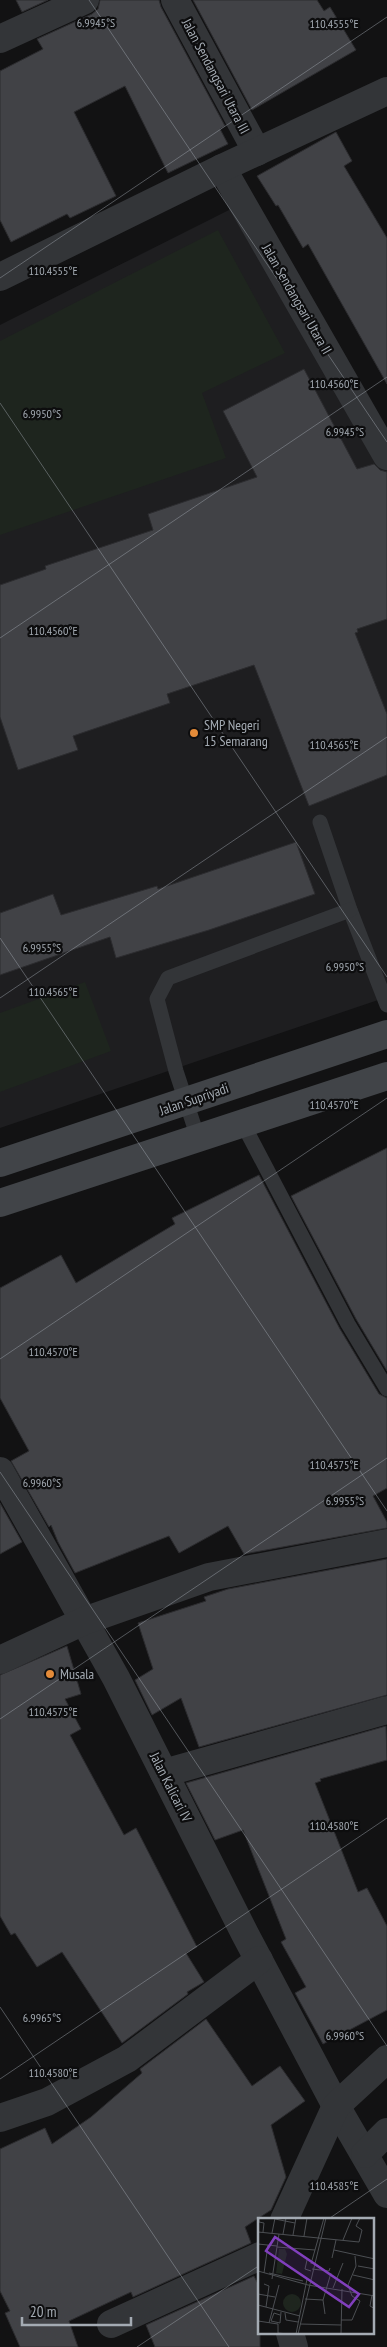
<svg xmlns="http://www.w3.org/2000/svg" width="387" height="2347" font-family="'PT Sans Narrow',sans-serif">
<rect width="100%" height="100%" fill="#121213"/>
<polygon fill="#1e1e20" points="237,206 387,470 387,997 0,1128 0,325"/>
<g fill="#1e251e">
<polygon points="218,230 285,353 202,393 226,458 0,535 0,341"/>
<polygon points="85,982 111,1051 0,1092 0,1013"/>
</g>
<g fill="#414246" stroke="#2c2c2f">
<polygon points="16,0 48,0 22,12"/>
<polygon points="100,0 159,0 161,7 225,126 220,129 228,144 168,173 125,86 74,112 116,196 70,218 67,214 11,242 0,220 0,71 43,49 37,39 92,14 98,9"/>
<polygon points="193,0 317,0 324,11 330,7 356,50 252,110"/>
<polygon points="336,132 352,161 344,166 387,238 387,384 308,244 303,248 278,205 276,206 257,176"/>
<polygon points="304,369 357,469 374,464 380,470 387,472 387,619 357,629 358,632 355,633 387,714 387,775 309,806 254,665 167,694 170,703 73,736 78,750 18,770 0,717 0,585 46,569 45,566 153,530 148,514 257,477 223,411"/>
<polygon points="296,842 315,894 209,930 116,958 110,937 0,975 0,913 53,894 61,915 157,886 158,889"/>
<polygon points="387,1148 387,1371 356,1319 291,1196"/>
<polygon points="259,1175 340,1329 379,1394 387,1398 387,1488 373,1496 387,1522 387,1528 244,1554 228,1526 179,1553 169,1536 75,1573 58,1542 51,1525 49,1527 11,1461 29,1451 0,1398 0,1288 61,1255 76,1283 175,1224 172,1218"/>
<polygon points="0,1503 22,1542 0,1554"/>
<polygon points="387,1559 387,1695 199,1747 181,1698 152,1715 135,1680 153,1669 138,1623 206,1601 204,1597 228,1589"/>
<polygon points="67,1646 81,1694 65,1699 81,1729 70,1735 124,1835 136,1828 197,1947 186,1953 204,1982 187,1992 188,1994 122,2043 62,1952 37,1967 15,1933 11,1935 0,1916 0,1675"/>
<polygon points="386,1726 387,1760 320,1779 321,1781 315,1783 358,1892 367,1888 387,1926 387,2010 323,2044 295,1993 306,1987 281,1942 286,1939 243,1830 215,1840 186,1783"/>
<polygon points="206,2019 252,2086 280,2066 305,2101 271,2125 286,2177 271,2210 245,2227 251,2243 133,2297 131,2292 69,2321 78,2347 20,2347 5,2313 10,2311 0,2291 0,2149 45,2128 52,2144 91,2117 142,2073 140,2069"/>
<polygon points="254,2276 260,2288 260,2347 155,2347 146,2325"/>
</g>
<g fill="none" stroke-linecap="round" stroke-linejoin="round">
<g stroke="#333538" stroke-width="15">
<polyline points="320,822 350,910 387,1005"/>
<polyline points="243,1124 348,1324 387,1389"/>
<polyline points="198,1138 176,1071 157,999 168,978 350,910"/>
</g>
<g stroke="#333538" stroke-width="28">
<polyline points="175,0 257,152"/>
<polyline points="0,39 85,0"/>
<polyline points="222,168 387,456"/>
<polyline points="0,277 222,168 387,91"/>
<polyline points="0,1471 116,1678 245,1934 336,2106 387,2194"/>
<polyline points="0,1660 84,1621 209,1577 387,1543"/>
<polyline points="164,1773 387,1710"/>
<polyline points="0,2118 47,2102 127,2059 259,1960"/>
<polyline points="365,2154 387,2132"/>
<polyline points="284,2220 336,2106 387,2059"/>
<polyline points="111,2324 260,2256"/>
<polyline points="290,2333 294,2347"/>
</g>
<g stroke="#414448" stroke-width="28">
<polyline points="0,1163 387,1034"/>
<polyline points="0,1203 387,1076"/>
</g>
</g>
<path fill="none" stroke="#a4abb3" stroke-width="1" stroke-opacity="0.45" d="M89,0L387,442M0,278L387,17M0,403L387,977M0,638L387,377M0,938L387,1511M0,998L387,737M0,1359L387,1098M0,1472L387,2046M0,1719L387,1458M0,2007L229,2347M0,2079L387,1818M327,2220L387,2179M137,2347L260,2265"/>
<g fill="#e48b39" stroke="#0d0d0e" stroke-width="2">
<circle cx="194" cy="733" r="5"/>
<circle cx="50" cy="1674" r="5"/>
</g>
<g text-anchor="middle" stroke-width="4.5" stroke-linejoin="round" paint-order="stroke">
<g font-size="14" fill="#a4abb3" stroke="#0d0d0e">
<text transform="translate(216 76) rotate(62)" y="5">Jalan Sendangsari Utara III</text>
<text transform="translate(297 299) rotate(60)" y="5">Jalan Sendangsari Utara II</text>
<text transform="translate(194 1099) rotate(-19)" y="5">Jalan Supriyadi</text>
<text transform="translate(171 1787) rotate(63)" y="5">Jalan Kalicari IV</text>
</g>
<g font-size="14" fill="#a4abb3" stroke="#0d0d0e" text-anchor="start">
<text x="204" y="730">SMP Negeri<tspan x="204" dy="16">15 Semarang</tspan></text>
<text x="60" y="1679">Musala</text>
</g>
</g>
<g transform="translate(258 2218)">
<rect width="116" height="116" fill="#121213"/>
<path d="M21,31H27L29,36L24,56L18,55ZM25 85a9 9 0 1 1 18 0a9 9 0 1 1-18 0Z" fill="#1e251e"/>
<path fill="none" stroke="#4c4f53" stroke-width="1" d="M1,0V4L6,5L5,14M17,1L37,5M0,14L101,24L104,12L98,8L102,0M14,15L17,0M25,16L28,0M35,17L38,0M46,18L49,0M85,22L94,0M0,26L19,28M19,29L57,32M76,32L117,41M74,40L78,22M49,42L47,51L53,53M53,46L66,0M100,48L117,51M54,51L71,53L72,50M0,53L50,67L117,78M6,55L10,27M11,55L45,63M95,57L117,62M14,61L21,16M6,66L11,68L8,89M75,70L85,45M0,76L17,79M114,77L112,88L117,91M47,81L65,82M0,87L42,98M27,95L28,102L40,104M67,96L65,82L73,55M22,97L16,95L13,103L22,105L23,94M83,102H94L102,83L94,78L90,67L98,48L97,38M0,103L20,106V115L30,116M11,105L21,67M42,106L83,107M38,116L49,61M40,116L68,0M83,116L84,71"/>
<path fill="#813fbd" fill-opacity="0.15" stroke="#813fbd" stroke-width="2.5" d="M17,19L101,76L91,89L8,33Z"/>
<rect width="116" height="116" fill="none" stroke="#a4abb3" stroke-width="2.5"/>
</g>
<g font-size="12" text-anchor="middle" fill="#a4abb3" stroke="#0d0d0e" stroke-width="4.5" stroke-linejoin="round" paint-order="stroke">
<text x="96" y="27">6.9945°S</text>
<text x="334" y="28">110.4555°E</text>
<text x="53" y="275">110.4555°E</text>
<text x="334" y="388">110.4560°E</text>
<text x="42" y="418">6.9950°S</text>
<text x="345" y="436">6.9945°S</text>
<text x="53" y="635">110.4560°E</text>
<text x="334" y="749">110.4565°E</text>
<text x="42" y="952">6.9955°S</text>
<text x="345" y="971">6.9950°S</text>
<text x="53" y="996">110.4565°E</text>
<text x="334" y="1109">110.4570°E</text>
<text x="53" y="1356">110.4570°E</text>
<text x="334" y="1469">110.4575°E</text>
<text x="42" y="1487">6.9960°S</text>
<text x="345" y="1505">6.9955°S</text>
<text x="53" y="1716">110.4575°E</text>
<text x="334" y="1830">110.4580°E</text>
<text x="42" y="2022">6.9965°S</text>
<text x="345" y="2040">6.9960°S</text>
<text x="53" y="2077">110.4580°E</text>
<text x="334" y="2190">110.4585°E</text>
</g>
<path d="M22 2317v8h109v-8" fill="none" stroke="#a4abb3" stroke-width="2.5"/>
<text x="30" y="2317" font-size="15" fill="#a4abb3" stroke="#0d0d0e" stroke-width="4" paint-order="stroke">20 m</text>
</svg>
